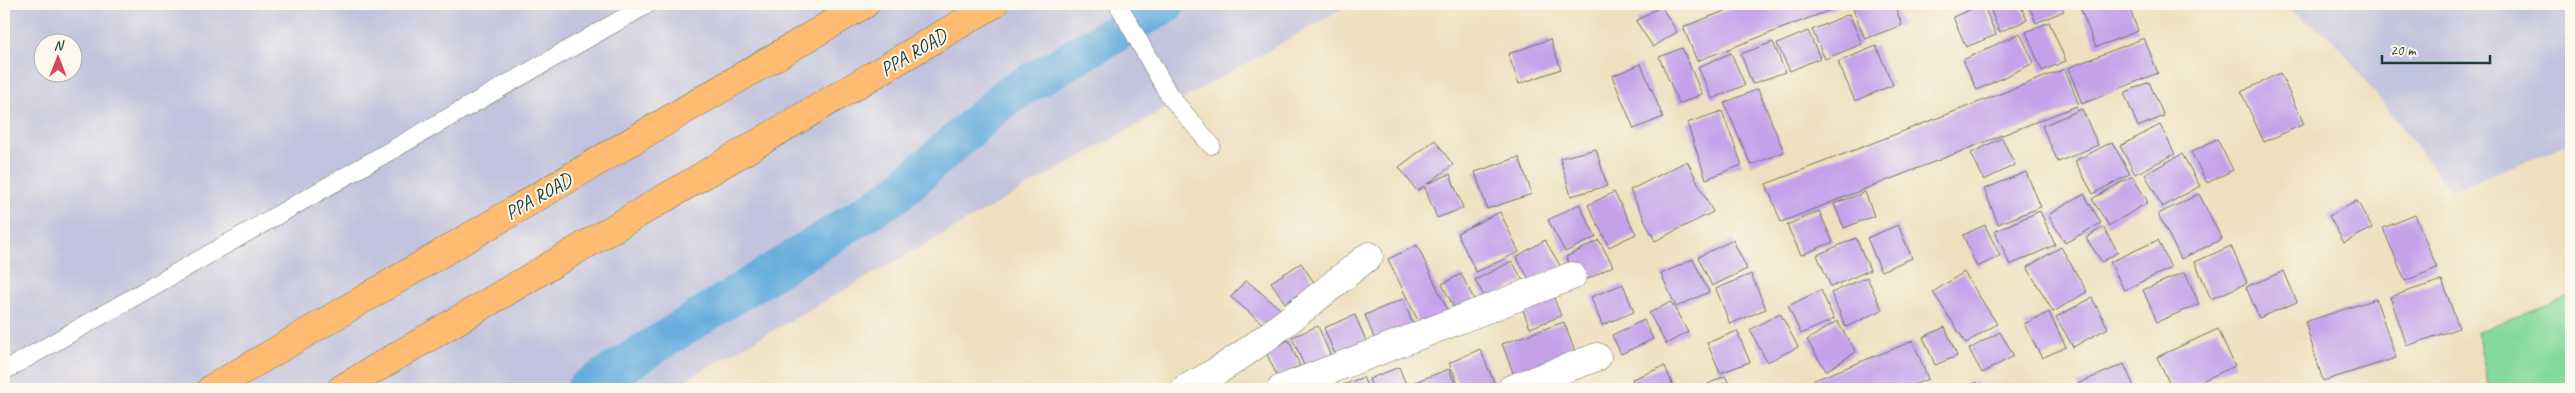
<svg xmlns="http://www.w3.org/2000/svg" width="2575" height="393" font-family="Caveat,sans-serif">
<rect width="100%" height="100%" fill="#fbf7ec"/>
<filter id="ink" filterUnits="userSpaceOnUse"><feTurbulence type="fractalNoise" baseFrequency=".02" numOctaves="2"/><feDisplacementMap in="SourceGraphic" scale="10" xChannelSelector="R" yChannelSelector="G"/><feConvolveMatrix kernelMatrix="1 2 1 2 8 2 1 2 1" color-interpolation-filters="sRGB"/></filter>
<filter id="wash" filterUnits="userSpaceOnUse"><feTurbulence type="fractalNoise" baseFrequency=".0096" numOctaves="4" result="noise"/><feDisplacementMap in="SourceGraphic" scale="20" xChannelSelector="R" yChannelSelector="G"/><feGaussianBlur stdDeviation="1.12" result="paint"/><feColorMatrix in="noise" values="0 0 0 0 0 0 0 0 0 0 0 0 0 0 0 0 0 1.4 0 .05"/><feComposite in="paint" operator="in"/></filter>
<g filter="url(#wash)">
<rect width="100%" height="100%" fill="#efdfbe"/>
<g fill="#c1c2dd" fill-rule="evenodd">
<path d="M4,4H1351L669,389H4ZM42,42H72V72H42Z"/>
<polygon points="2281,4 2571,4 2571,144 2450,190 2333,39"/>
</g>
<polygon fill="#84d99d" stroke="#528b68" points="2571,295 2571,389 2489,389 2477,332"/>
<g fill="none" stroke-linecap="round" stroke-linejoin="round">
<polyline stroke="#66addd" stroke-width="38" points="585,389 895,195 1007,96 1166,4"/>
</g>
<g id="blocks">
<g fill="#c5a1ea">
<polygon points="1743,4 1846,4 1697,61 1683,27"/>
<polygon points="1866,4 1894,4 1902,25 1865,39 1853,9"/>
<polygon points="1983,4 1996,35 1966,47 1953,17"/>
<polygon points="1988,4 2020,4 2027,20 2000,32"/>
<polygon points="2028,4 2060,4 2064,11 2036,23"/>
<polygon points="2098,4 2128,4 2138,31 2096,47 2081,10"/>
<polygon points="1661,6 1677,32 1653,47 1636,21"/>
<polygon points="1849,14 1862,44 1825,59 1812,30"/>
<polygon points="2049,22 2066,61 2042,71 2026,32"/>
<polygon points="1808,31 1820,58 1790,71 1777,44"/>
<polygon points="2020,33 2034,63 1977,90 1963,60"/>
<polygon points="2144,38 2158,73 2082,104 2068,68"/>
<polygon points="1550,39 1561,69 1519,84 1508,54"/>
<polygon points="1773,42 1785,72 1752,84 1741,54"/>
<polygon points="1876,46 1893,85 1855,101 1838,62"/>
<polygon points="1682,48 1702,94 1679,104 1659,57"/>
<polygon points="1731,53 1745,85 1712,99 1698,67"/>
<polygon points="1641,64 1663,117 1634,129 1612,76"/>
<polygon points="2065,69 2079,105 1781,222 1766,184"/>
<polygon points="2280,73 2304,124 2264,142 2241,92"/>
<polygon points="2149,82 2164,116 2138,127 2124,93"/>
<polygon points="1758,89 1784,152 1751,165 1724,103"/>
<polygon points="2082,109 2098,145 2058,162 2042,126"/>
<polygon points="1722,111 1742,165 1706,179 1687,123"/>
<polygon points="2160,125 2175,154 2135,174 2120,146"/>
<polygon points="2002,138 2015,165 1984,180 1971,153"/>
<polygon points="2217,139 2233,170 2207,183 2191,152"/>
<polygon points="1435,140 1453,165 1427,184 1450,174 1463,208 1437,218 1424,186 1417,191 1399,167"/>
<polygon points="2112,142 2130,174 2093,194 2075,161"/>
<polygon points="1596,149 1607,186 1571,196 1560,158"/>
<polygon points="2182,154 2200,186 2162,207 2145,174"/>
<polygon points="1519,157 1532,194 1487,209 1475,172"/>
<polygon points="1687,161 1713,212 1655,241 1630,190"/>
<polygon points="2026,172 2041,207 1998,224 1984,189"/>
<polygon points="2132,176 2148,202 2109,226 2092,199"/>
<polygon points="1614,192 1636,234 1609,247 1588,205"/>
<polygon points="1865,192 1874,216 1844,228 1834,204"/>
<polygon points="2084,194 2101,223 2065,243 2048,215"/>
<polygon points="2199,194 2222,239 2181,259 2158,214"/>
<polygon points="2357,201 2372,228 2344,243 2329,216"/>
<polygon points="1579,204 1596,237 1565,252 1548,220"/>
<polygon points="1819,211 1833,242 1801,255 1787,225"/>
<polygon points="2040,211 2055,245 2010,265 1995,231"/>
<polygon points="1500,212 1519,252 1476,272 1457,233"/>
<polygon points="2415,215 2437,268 2405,281 2383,228"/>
<polygon points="1898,225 1912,258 1881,271 1867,238"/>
<polygon points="1985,225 2000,256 1977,267 1963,235"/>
<polygon points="2103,227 2118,252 2102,262 2086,238"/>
<polygon points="1856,238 1870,270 1831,287 1817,255"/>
<polygon points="1545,240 1561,267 1532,284 1516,257"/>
<polygon points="1599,240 1613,266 1580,283 1566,257"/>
<polygon points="1733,240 1747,269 1712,286 1698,257"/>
<polygon points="2158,240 2171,268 2124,290 2110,262"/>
<polygon points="1417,245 1449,313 1421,327 1388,259"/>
<polygon points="2231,246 2247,283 2211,299 2195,262"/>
<polygon points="2061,247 2087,292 2053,312 2027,267"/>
<polygon points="1693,259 1709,292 1676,307 1661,274"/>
<polygon points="1512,261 1523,281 1486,300 1475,280"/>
<polygon points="1301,263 1315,284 1285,303 1271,282"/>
<polygon points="2284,271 2297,302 2259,318 2246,287"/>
<polygon points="1964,272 1997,324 1966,343 1933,292"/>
<polygon points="2185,272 2199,304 2157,322 2143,290"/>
<polygon points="1461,274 1475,301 1455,310 1442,284"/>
<polygon points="1751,274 1766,309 1730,324 1716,289"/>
<polygon points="1867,277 1882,310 1846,327 1831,293"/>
<polygon points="1246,280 1285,313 1271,331 1231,297"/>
<polygon points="2442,280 2459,328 2407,346 2390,297"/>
<polygon points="1623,284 1634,312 1602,325 1591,297"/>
<polygon points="1821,290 1834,319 1801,334 1788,306"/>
<polygon points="1551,291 1561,316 1530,328 1520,303"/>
<polygon points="2092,298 2108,328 2073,347 2056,317"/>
<polygon points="1403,299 1416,332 1378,348 1365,315"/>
<polygon points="2376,299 2396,358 2323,381 2305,322"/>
<polygon points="1671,302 1688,332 1666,344 1649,313"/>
<polygon points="2049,312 2066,347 2042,358 2024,324"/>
<polygon points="1780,313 1798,347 1767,362 1750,330"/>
<polygon points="1355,315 1369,348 1338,361 1324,328"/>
<polygon points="1644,320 1653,339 1621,354 1612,335"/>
<polygon points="1837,321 1856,352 1826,371 1807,340"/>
<polygon points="1564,322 1575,352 1514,375 1502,344"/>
<polygon points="1318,326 1333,362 1307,373 1292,337"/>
<polygon points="1945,327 1957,356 1935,365 1923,337"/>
<polygon points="2218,329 2235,366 2184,389 2172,389 2157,357"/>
<polygon points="1737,331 1750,362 1720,373 1707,343"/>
<polygon points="2000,332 2014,356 1982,373 1969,349"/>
<polygon points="1289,340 1300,366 1277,376 1265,350"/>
<polygon points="1913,341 1928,379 1902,389 1792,389"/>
<polygon points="1480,349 1494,382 1477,389 1460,389 1449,363"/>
<polygon points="2124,364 2135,389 2079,389 2077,384"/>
<polygon points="1665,366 1674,389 1636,389 1632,379"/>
<polygon points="1399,367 1408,389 1373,389 1369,379"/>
<polygon points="1449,369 1457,389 1414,389 1412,383"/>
<polygon points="1725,376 1732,389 1711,389 1708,384"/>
<polygon points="1363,377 1368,389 1333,389"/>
<polygon points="1977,382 1980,389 1961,389"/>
</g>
</g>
</g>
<g filter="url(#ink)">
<use href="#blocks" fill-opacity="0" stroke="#687664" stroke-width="1"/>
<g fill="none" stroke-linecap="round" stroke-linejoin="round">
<g stroke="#687664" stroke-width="19">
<g id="lane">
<polyline points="1118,4 1169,95 1211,145"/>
<polyline points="4,371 648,4"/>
</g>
</g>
<g stroke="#687664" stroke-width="29">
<g id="street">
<path d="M1185,389C1252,355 1310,302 1369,256"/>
<polyline points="1281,389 1572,276"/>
<polyline points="1511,389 1597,357"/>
</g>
</g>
<g stroke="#687664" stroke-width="29">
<g id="highway">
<polyline points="211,389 865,4"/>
<polyline points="341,389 994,4"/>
</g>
</g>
<use href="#lane" stroke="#fff" stroke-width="18"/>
<use href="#street" stroke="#fff" stroke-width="28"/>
<use href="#highway" stroke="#ffbb71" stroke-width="28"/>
</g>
</g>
<g text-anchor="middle" stroke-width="4" stroke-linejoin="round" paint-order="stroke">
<g font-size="20" fill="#1f3d34" stroke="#fbf7ec">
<text transform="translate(913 52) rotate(-31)" y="7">PPA ROAD</text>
<text transform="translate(538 196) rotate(-30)" y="7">PPA ROAD</text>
</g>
</g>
<rect width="2575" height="393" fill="none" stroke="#fbf7ec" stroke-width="20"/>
<g transform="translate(58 58)"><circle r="24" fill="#fbf7ec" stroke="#a3ada2"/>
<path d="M0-4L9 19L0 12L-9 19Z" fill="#d1495b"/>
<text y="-8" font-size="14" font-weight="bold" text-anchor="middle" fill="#1f3d34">N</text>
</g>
<path d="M2382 55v8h108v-8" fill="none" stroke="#1f3d34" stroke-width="2.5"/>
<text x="2390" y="55" font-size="15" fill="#1f3d34" stroke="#fbf7ec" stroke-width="4" paint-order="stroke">20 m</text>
</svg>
